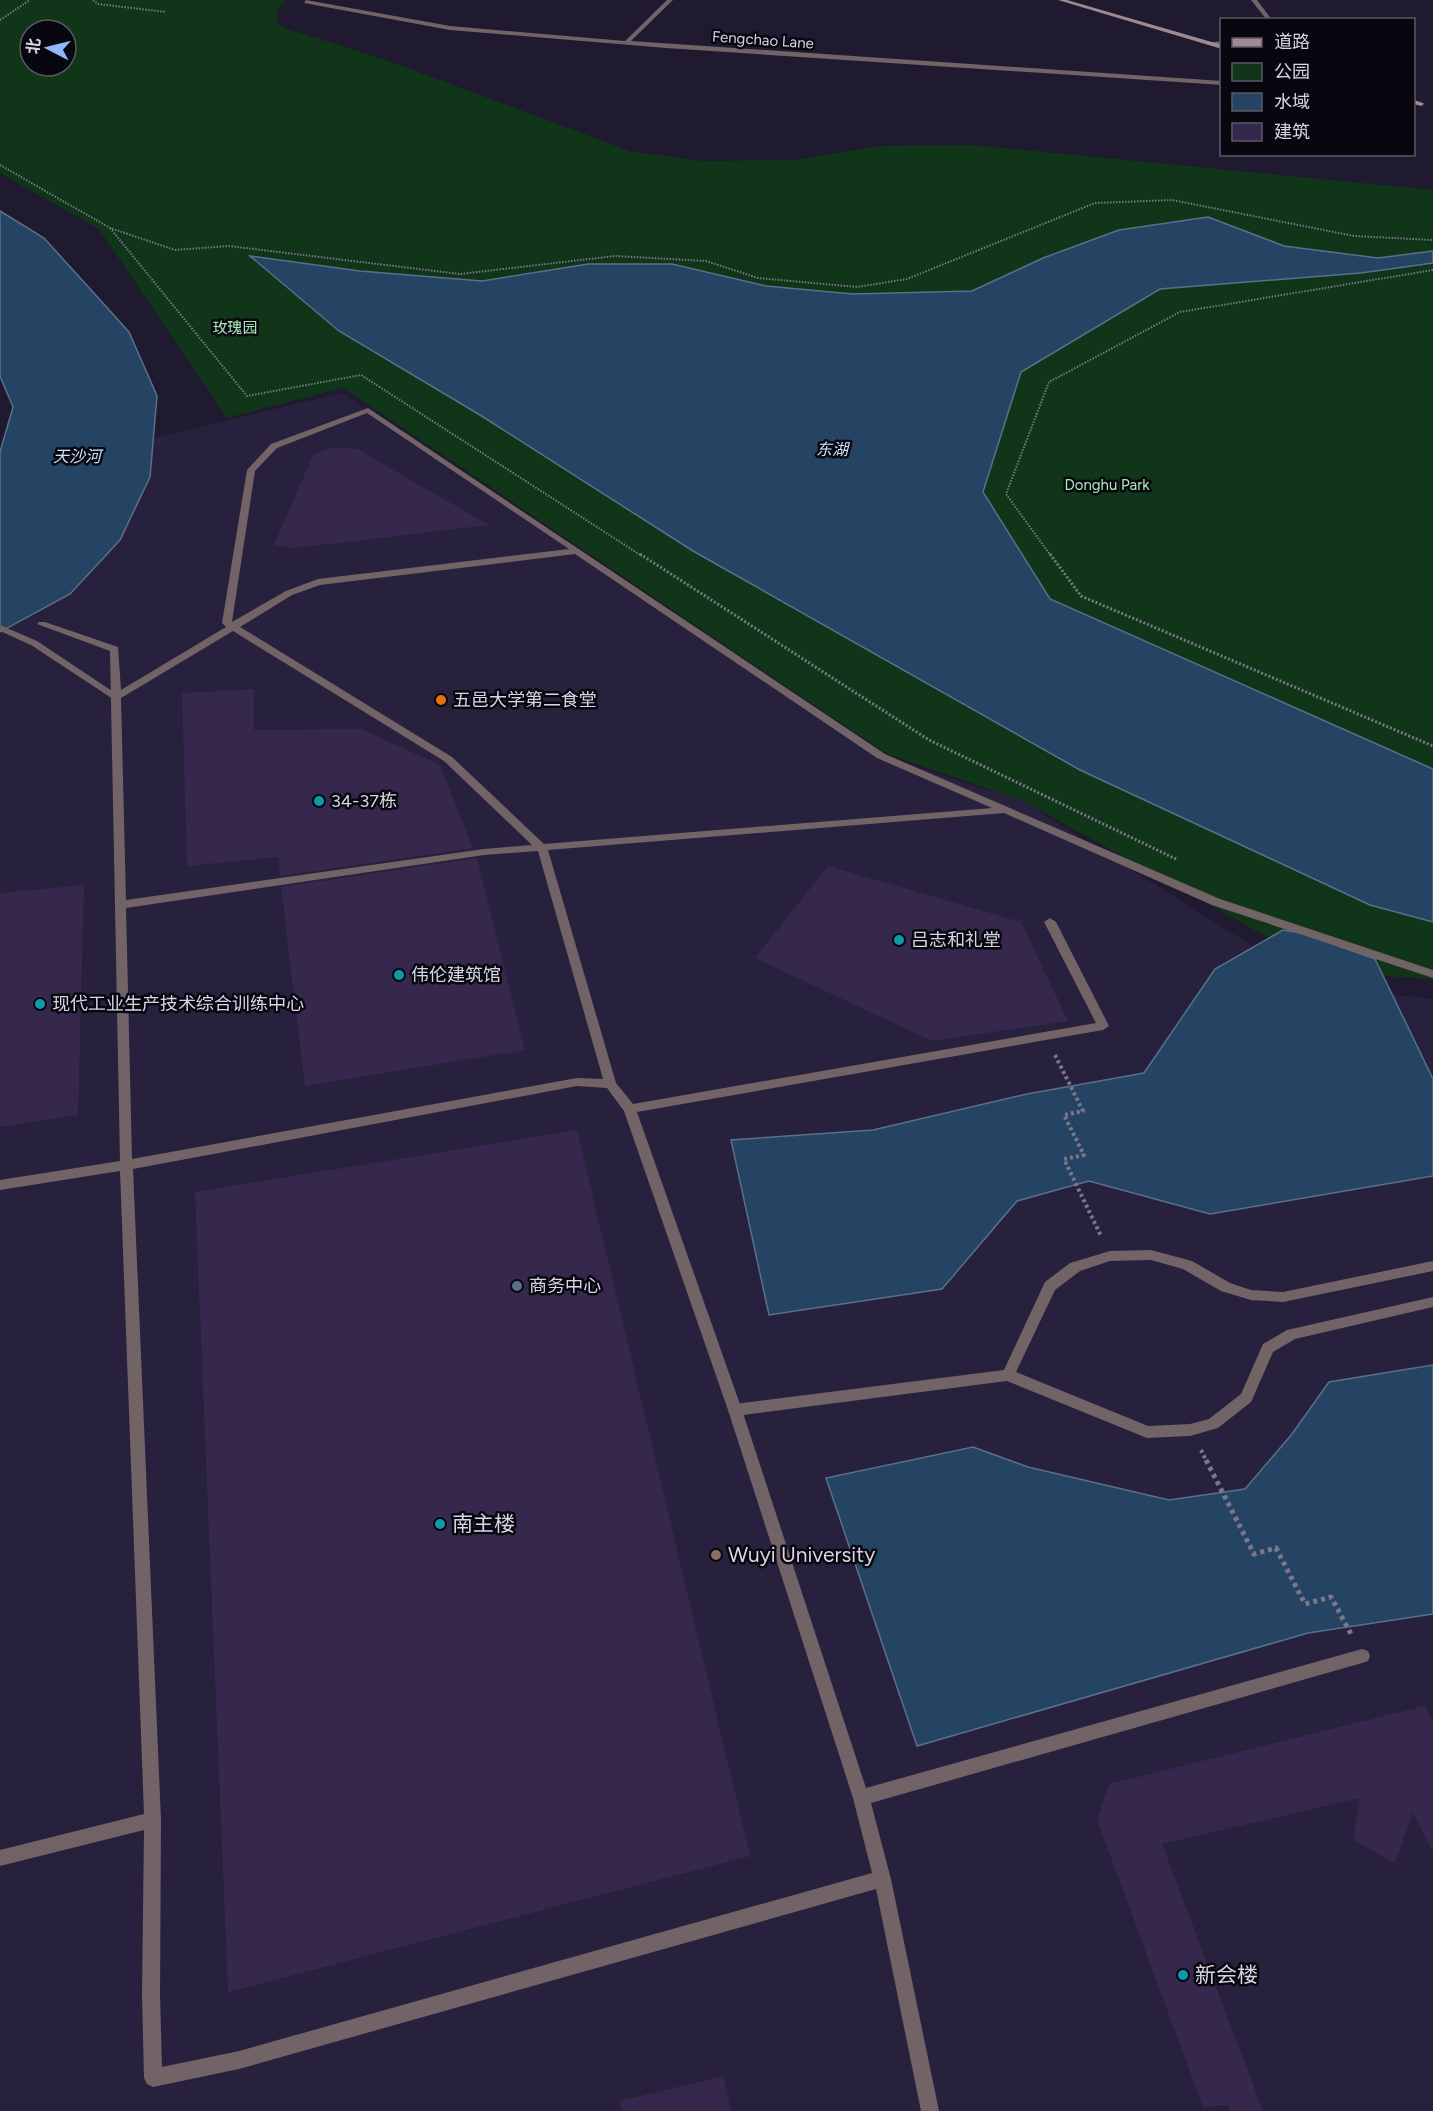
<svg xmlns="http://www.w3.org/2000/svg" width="1433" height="2111" font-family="Figtree,'Noto Sans SC',sans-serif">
<rect width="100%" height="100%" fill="#1f1a2f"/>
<polygon fill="#28213d" points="342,393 881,756 1023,801 1257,949 1336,988 1433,999 1433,2111 0,2111 0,461 45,464"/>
<path fill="#103519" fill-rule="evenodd" d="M0,0H287L276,11L279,26L389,61L630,151L703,161L793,160L878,146L972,145L1433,190V979L1332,973L1023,801L887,754L343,388L227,418L99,229L0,173ZM30,30H66V66H30Z"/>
<g fill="#254463" stroke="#5a708a" stroke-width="1.5">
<polygon points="0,211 44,238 129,332 157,396 150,477 120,540 70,594 0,632 0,452 13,407 0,376"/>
<polygon points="1208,217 1284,246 1378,258 1433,251 1433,263 1361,273 1160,289 1021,372 983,492 1050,599 1433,769 1433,922 1370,905 1080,770 693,551 480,415 339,331 250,256 360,271 482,281 588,264 672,264 766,286 853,294 972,291 1043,258 1119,230"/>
<polygon points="1283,930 1302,933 1375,959 1433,1079 1433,1176 1210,1214 1089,1181 1017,1201 942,1289 769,1315 731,1140 873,1130 1027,1094 1144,1073 1215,969"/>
<polygon points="1433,1365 1433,1614 1308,1633 917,1746 826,1478 973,1447 1028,1467 1169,1500 1245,1489 1292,1434 1329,1382"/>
</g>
<g fill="#35284c">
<polygon points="334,447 357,449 489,525 295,548 274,545 313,455"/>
<polygon points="254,689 254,730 361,729 440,765 473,848 280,876 278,857 187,866 182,693"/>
<polygon points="477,858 525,1050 305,1086 281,887"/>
<polygon points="828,866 1021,922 1068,1021 932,1041 755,958"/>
<polygon points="84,885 78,1115 0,1127 0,893"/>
<polygon points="577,1130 750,1856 228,1992 195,1192"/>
<polygon points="1425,1706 1433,1722 1433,1853 1413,1812 1395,1863 1353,1840 1360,1798 1162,1844 1263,2111 1231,2111 1228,2105 1203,2107 1097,1820 1109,1784"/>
<polygon points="723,2076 731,2111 622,2111 620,2101"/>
</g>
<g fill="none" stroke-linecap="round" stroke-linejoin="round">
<g stroke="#7b7789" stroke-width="2" stroke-dasharray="1.5 1.5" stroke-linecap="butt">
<polyline points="93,0 98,4 166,12"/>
<polyline points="0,20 30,0"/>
<polyline points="0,165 110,228 175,250 229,246 460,274 615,256 706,261 758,278 857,287 907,279 1095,203 1172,200 1354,236 1433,240"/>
<polyline points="110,228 247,396 361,375 642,556"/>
<polyline points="1051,556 1006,494 1049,382 1180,312 1433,270"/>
</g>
<g stroke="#7b7789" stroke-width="3" stroke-dasharray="2 2" stroke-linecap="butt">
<polyline points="640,554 929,740 1178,860"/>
<polyline points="1050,554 1081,596 1433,746"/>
</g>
<g stroke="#7b7789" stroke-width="4" stroke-dasharray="3 3" stroke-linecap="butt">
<polyline points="1055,1055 1083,1111 1064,1115 1084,1155 1064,1159 1101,1236"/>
<polyline points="1201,1450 1207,1462"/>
</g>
<polyline stroke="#7b7789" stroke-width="5" stroke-dasharray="4 4" stroke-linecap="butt" points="1206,1460 1254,1554 1276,1548 1305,1604 1331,1597 1351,1634"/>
<path fill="#716366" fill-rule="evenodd" d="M368,408L885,754L1220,899L1433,970V978L1212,905L1004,813L548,850L616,1083L633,1104L1096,1023L1044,922L1050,918L1056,922L1109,1026L1103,1030L637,1112L742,1410L866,1788L1362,1649L1368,1651L1370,1656L1368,1661L1362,1663L871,1803L891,1879L939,2111H921L876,1889L239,2069L153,2087L147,2084L144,2078L142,1995L144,1830L0,1866V1850L144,1814L120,1171L0,1190V1180L120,1161L110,651L37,624L39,622H45L118,647L121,690L226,627L222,623L247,470L271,444ZM367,413L569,549L318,579L286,591L232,622L255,471L277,448ZM575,554L877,758L992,808L544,844L452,757L240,627L292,595L320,585ZM233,631L444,761L532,845L484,849L126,900L121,698ZM538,851L603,1079L577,1078L132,1159L126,908L484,855ZM577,1086L607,1088L624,1111L728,1410L853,1798L872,1873L239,2051L162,2067L160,1995L161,1820L133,1169Z"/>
<g fill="#716366" fill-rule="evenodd">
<polygon points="306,0 450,26 625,41 667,0 673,0 631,41 1222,81 1222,85 666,48 450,30 304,3"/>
<polygon points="1251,0 1257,0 1272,20 1267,20"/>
<polygon points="1222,41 1222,45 1206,43"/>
<polygon points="0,625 37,641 121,697 116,700 113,699 31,645 0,631"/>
<polygon points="1151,1250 1192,1261 1230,1283 1251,1290 1283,1292 1433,1261 1433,1271 1283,1302 1251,1300 1221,1291 1183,1269 1151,1260 1110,1261 1080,1271 1055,1290 1016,1372 1148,1426 1190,1424 1209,1419 1241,1394 1263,1344 1287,1330 1433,1297 1433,1307 1295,1339 1273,1352 1251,1402 1218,1428 1190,1436 1147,1438 1007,1381 735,1416 730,1414 728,1410 730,1406 735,1404 1004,1370 1045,1282 1070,1263 1110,1251"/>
</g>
<g fill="#a08a90" fill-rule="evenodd">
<polygon points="1058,0 1067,0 1222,45 1222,49"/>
<polygon points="1414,100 1423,103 1424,104 1421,106 1414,104"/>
</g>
</g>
<circle fill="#e8710a" stroke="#080710" stroke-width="2" cx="441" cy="700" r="6"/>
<g fill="#0f9aa8" stroke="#080710" stroke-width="2">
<circle cx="319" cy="801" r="6"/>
<circle cx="899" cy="940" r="6"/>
<circle cx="399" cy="975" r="6"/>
<circle cx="40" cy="1004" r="6"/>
<circle cx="440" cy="1524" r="6"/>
<circle cx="1183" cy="1975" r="6"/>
</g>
<circle fill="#5c6f8a" stroke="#080710" stroke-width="2" cx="517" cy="1286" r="6"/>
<circle fill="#8d6e63" stroke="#080710" stroke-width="2" cx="716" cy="1555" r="6"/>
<g text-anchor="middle" stroke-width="5" stroke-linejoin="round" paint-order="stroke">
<g font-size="15" fill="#d7d5e4" stroke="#080710">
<text transform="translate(763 40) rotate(4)" y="5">Fengchao Lane</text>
</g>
<g font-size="15" fill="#abeab5" stroke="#080710">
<text x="235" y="333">玫瑰园</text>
<text x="1107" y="490">Donghu Park</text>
</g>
<g font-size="16" font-style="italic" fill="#cee4fa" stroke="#080710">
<text x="832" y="455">东湖</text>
<text x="77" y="462">天沙河</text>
</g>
<g font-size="18" fill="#d7d5e4" stroke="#080710" text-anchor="start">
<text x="453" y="706">五邑大学第二食堂</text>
<text x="331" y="807">34-37栋</text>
<text x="911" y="946">吕志和礼堂</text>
<text x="411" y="981">伟伦建筑馆</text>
<text x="52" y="1010">现代工业生产技术综合训练中心</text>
<text x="529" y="1292">商务中心</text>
</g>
<g font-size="21" fill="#d7d5e4" stroke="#080710" text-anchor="start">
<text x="452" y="1531">南主楼</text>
<text x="728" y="1562">Wuyi University</text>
<text x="1195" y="1982">新会楼</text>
</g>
</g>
<rect x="1220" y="18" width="195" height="138" fill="#080710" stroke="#5b5965" stroke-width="1.5"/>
<rect x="1232" y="38" width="30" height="9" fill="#a08a90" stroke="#5b5965" stroke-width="1.5"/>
<text x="1274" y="48" font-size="18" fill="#d7d5e4">道路</text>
<rect x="1232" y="63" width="30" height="18" fill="#103519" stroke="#5b5965" stroke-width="1.5"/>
<text x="1274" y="78" font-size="18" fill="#d7d5e4">公园</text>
<rect x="1232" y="93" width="30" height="18" fill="#254463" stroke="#5b5965" stroke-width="1.5"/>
<text x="1274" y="108" font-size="18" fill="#d7d5e4">水域</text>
<rect x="1232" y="123" width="30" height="18" fill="#35284c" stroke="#5b5965" stroke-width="1.5"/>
<text x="1274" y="138" font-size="18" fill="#d7d5e4">建筑</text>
<g transform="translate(48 48) rotate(277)"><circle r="28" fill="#080710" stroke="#5b5965" stroke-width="1.5"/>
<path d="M0-4.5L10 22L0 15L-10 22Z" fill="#92b7fd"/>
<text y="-9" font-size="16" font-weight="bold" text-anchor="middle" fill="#d7d5e4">北</text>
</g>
</svg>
